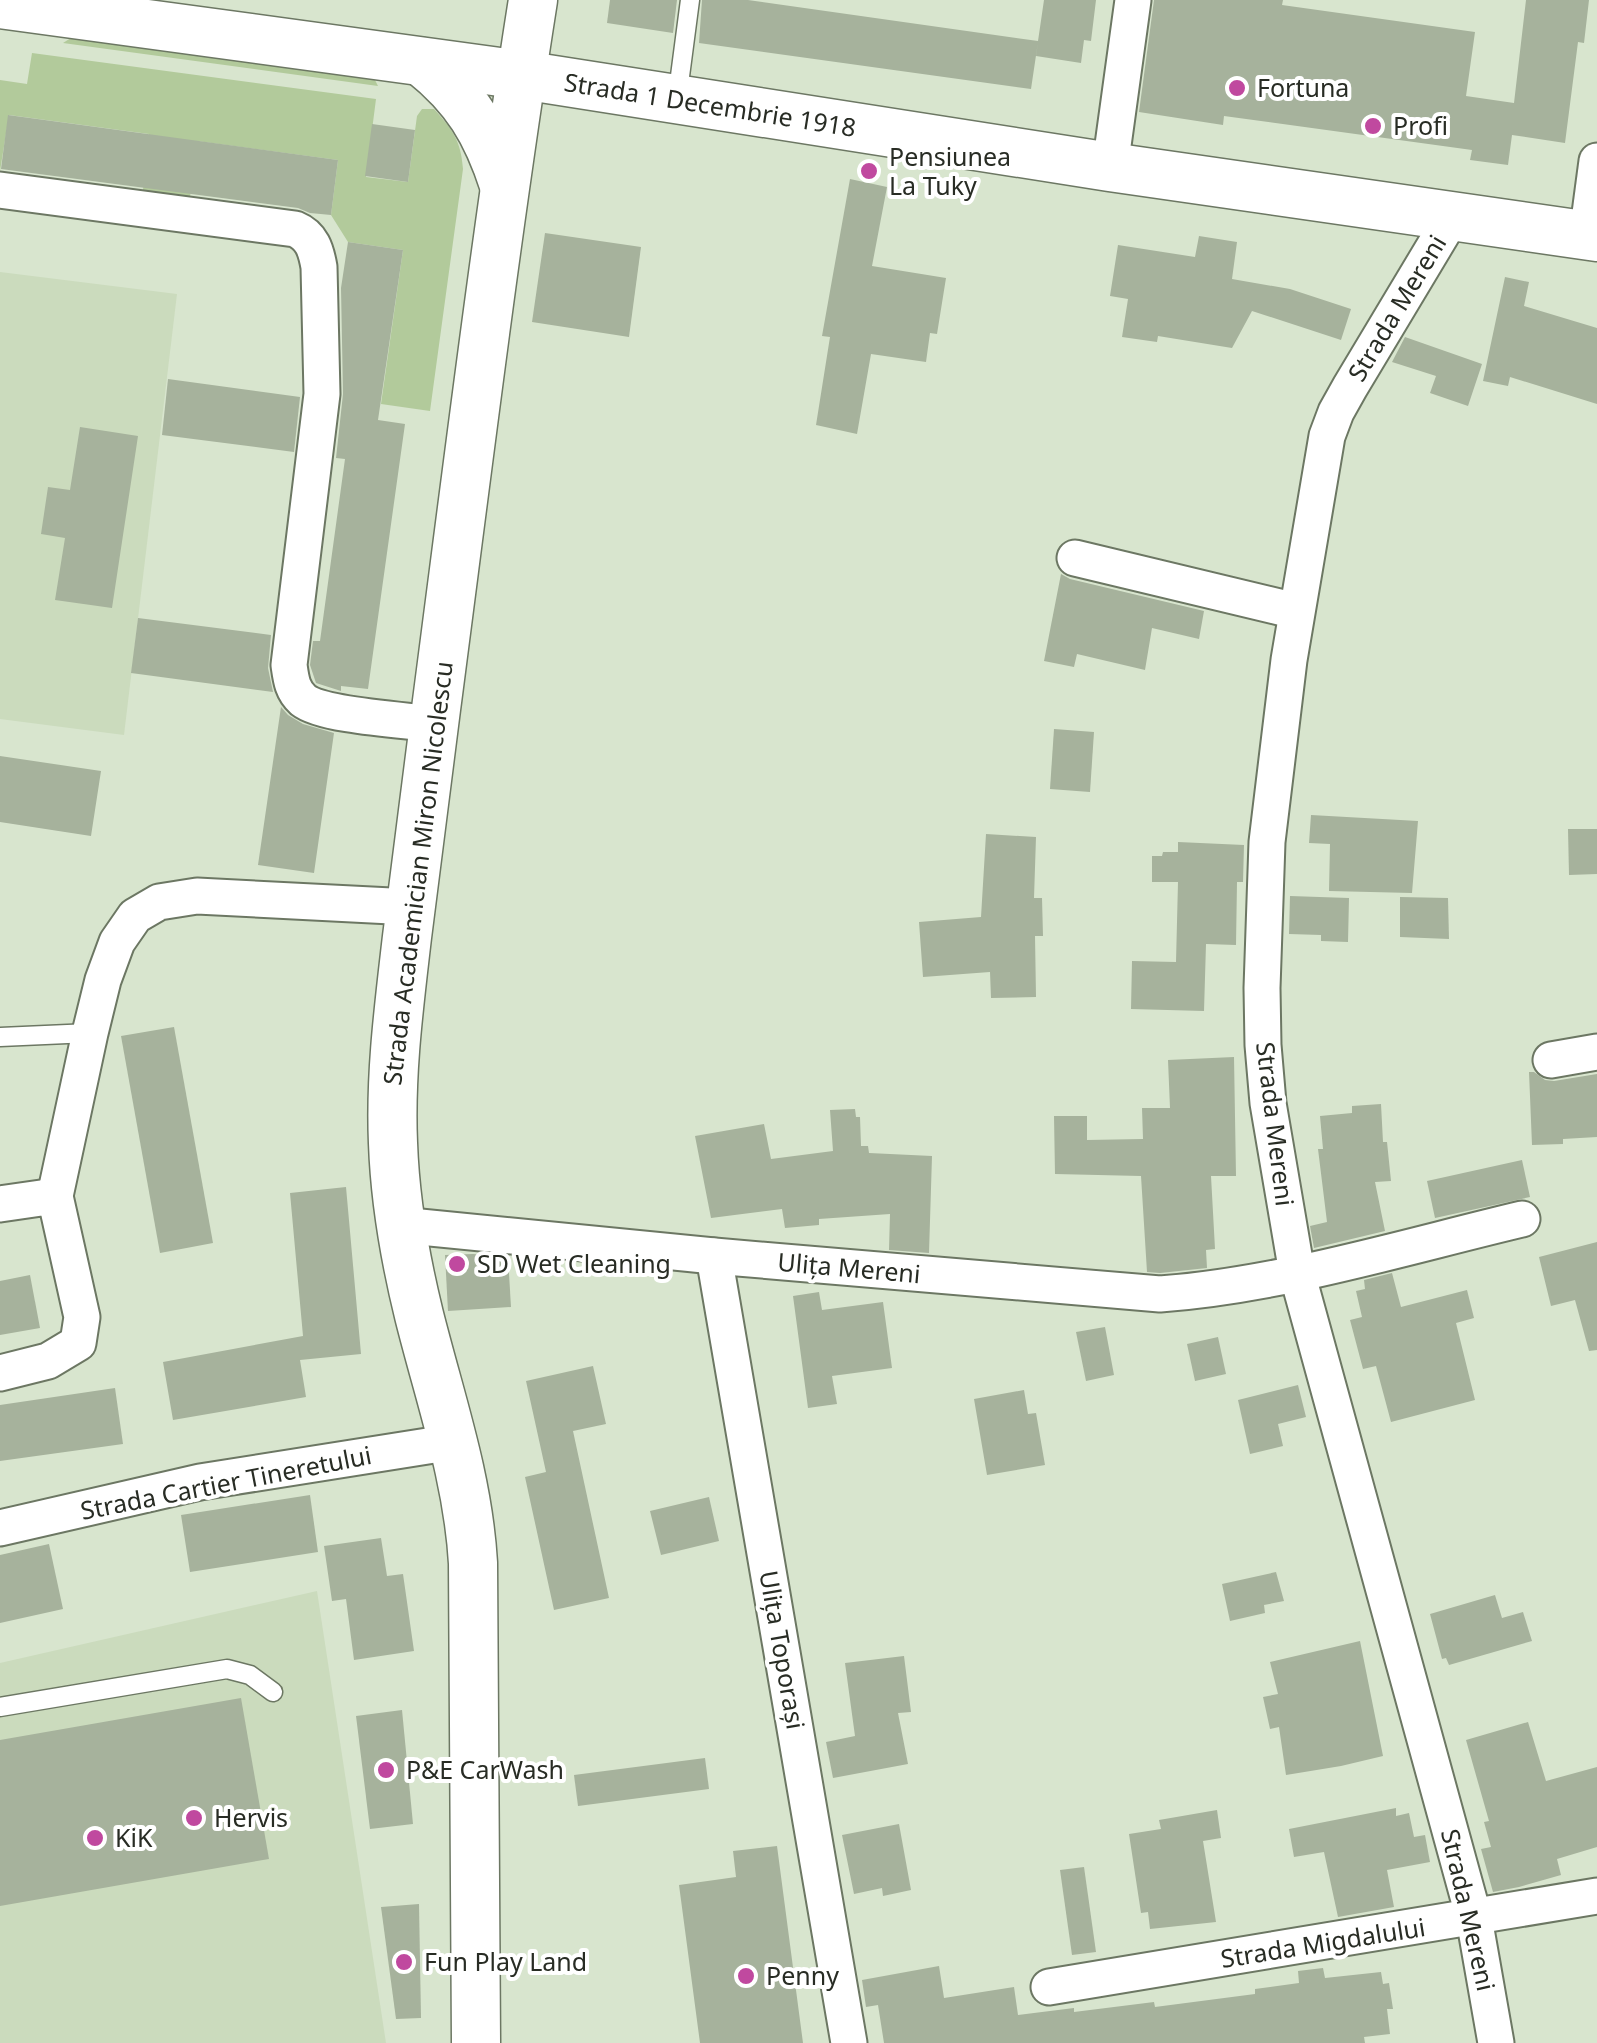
<svg xmlns="http://www.w3.org/2000/svg" width="1597" height="2043" font-family="'Noto Sans',sans-serif">
<rect width="100%" height="100%" fill="#d8e5ce"/>
<g fill="#cbdbbd">
<polygon points="0,272 177,294 124,735 0,719"/>
<polygon points="317,1591 386,2043 0,2043 0,1663"/>
</g>
<g fill="#b2ca9b">
<polygon points="74,36 373,76 378,86 63,43"/>
<path d="M32,53L376,99L366,177L408,182L417,116L422,109H434C453,130 461,141 463,169L430,411L381,404L403,250L348,242L331,215L338,160L197,141L190,197L143,190L149,134L9,115L0,171V80L27,84Z"/>
</g>
<g fill="#a6b29c">
<polygon points="610,0 677,0 673,33 607,23"/>
<polygon points="702,0 748,0 1038,41 1044,0 1096,0 1091,41 1084,40 1081,63 1036,56 1038,42 1031,89 699,43"/>
<polygon points="1154,0 1283,0 1282,5 1475,32 1466,96 1514,103 1526,0 1589,0 1584,43 1578,42 1565,143 1512,135 1508,165 1470,160 1472,150 1224,116 1223,125 1139,112"/>
<polygon points="8,115 338,160 331,215 310,213 298,208 1,169"/>
<polygon points="372,124 415,130 408,182 365,176"/>
<polygon points="850,179 887,187 872,266 946,278 937,334 930,333 926,362 871,354 857,434 816,425 830,337 822,336"/>
<polygon points="545,233 641,247 629,337 532,322"/>
<polygon points="1199,236 1237,242 1232,279 1290,289 1351,309 1341,340 1252,311 1232,348 1158,336 1157,342 1122,337 1128,299 1110,296 1118,245 1195,257"/>
<polygon points="348,242 403,250 378,420 405,424 368,689 341,686 341,691 316,683 310,665 313,641 320,641 345,459 336,458 343,394 341,288"/>
<polygon points="1505,277 1529,282 1524,306 1597,328 1597,404 1510,377 1508,386 1483,381"/>
<polygon points="1405,337 1482,364 1468,406 1430,393 1436,376 1392,362"/>
<polygon points="168,379 300,397 294,452 162,435"/>
<polygon points="80,427 138,436 112,608 55,600 65,538 41,534 48,487 70,490"/>
<polygon points="1061,574 1070,579 1204,611 1199,639 1152,628 1145,670 1077,654 1074,667 1044,661"/>
<polygon points="138,618 271,635 268,668 273,692 131,673"/>
<polygon points="281,707 288,715 303,724 334,733 314,873 258,865"/>
<polygon points="1054,729 1094,732 1090,792 1050,789"/>
<polygon points="0,756 101,771 91,836 0,822"/>
<polygon points="1311,815 1418,821 1412,893 1329,891 1330,844 1309,843"/>
<polygon points="1568,829 1597,829 1597,874 1569,875"/>
<polygon points="986,834 1036,837 1034,898 1042,898 1043,936 1035,936 1036,997 991,998 990,972 923,977 919,922 981,917"/>
<polygon points="1178,842 1244,845 1243,882 1237,882 1236,945 1206,944 1204,1011 1131,1009 1132,961 1176,962 1178,882 1152,882 1152,856 1162,856 1163,852 1178,852"/>
<polygon points="1290,896 1349,898 1348,942 1321,941 1321,935 1289,934"/>
<polygon points="1400,897 1448,898 1449,939 1400,937"/>
<polygon points="174,1027 213,1243 160,1253 121,1036"/>
<polygon points="1234,1057 1236,1176 1211,1176 1215,1249 1206,1250 1207,1268 1160,1273 1147,1272 1141,1176 1055,1174 1054,1116 1087,1116 1087,1140 1143,1139 1142,1108 1170,1108 1168,1060"/>
<polygon points="1529,1072 1534,1072 1545,1080 1554,1081 1597,1074 1597,1137 1563,1139 1563,1144 1532,1145"/>
<polygon points="1381,1104 1383,1142 1387,1142 1391,1181 1375,1182 1385,1231 1314,1248 1310,1226 1327,1222 1318,1149 1323,1149 1320,1116 1352,1113 1352,1106"/>
<polygon points="855,1109 856,1117 860,1117 861,1146 868,1146 869,1153 932,1156 929,1253 889,1250 890,1214 819,1219 819,1225 785,1228 782,1209 711,1218 695,1136 764,1124 771,1159 833,1151 830,1110"/>
<polygon points="1522,1160 1530,1197 1435,1218 1427,1181"/>
<polygon points="346,1187 361,1354 300,1360 306,1397 173,1420 163,1362 303,1336 290,1193"/>
<polygon points="1597,1242 1597,1350 1589,1351 1575,1300 1551,1306 1539,1257"/>
<polygon points="473,1254 508,1257 511,1307 448,1311 445,1255"/>
<polygon points="1392,1273 1401,1307 1467,1290 1474,1318 1456,1323 1475,1400 1391,1422 1376,1366 1363,1369 1350,1320 1362,1317 1356,1291 1365,1289 1364,1280"/>
<polygon points="30,1275 40,1328 0,1335 0,1281"/>
<polygon points="819,1292 822,1310 883,1302 892,1368 832,1376 837,1404 808,1408 793,1296"/>
<polygon points="1105,1327 1114,1375 1086,1381 1076,1332"/>
<polygon points="1218,1337 1226,1374 1195,1381 1187,1344"/>
<polygon points="593,1366 606,1424 573,1431 609,1598 554,1610 525,1477 546,1472 526,1381"/>
<polygon points="1298,1385 1306,1417 1278,1424 1283,1446 1250,1454 1238,1400"/>
<polygon points="115,1388 123,1444 0,1461 0,1405"/>
<polygon points="1024,1390 1028,1414 1036,1413 1045,1465 987,1475 974,1399"/>
<polygon points="310,1495 318,1552 190,1572 181,1515"/>
<polygon points="709,1497 719,1541 661,1555 650,1511"/>
<polygon points="381,1538 387,1576 403,1574 414,1651 354,1660 346,1599 332,1601 324,1546"/>
<polygon points="49,1544 63,1609 0,1623 0,1555"/>
<polygon points="1276,1572 1284,1601 1264,1605 1265,1613 1230,1621 1222,1584"/>
<polygon points="1495,1595 1502,1618 1523,1612 1532,1641 1449,1665 1446,1658 1442,1659 1430,1614"/>
<polygon points="1360,1641 1383,1756 1341,1766 1286,1775 1279,1727 1270,1729 1263,1697 1278,1694 1270,1662"/>
<polygon points="904,1656 911,1712 898,1713 908,1764 833,1778 826,1742 855,1736 845,1663"/>
<polygon points="241,1698 269,1859 0,1906 0,1740"/>
<polygon points="402,1710 413,1824 370,1829 356,1716"/>
<polygon points="1528,1722 1546,1781 1597,1767 1597,1847 1557,1859 1561,1875 1519,1887 1493,1892 1481,1849 1491,1847 1484,1822 1489,1821 1466,1740"/>
<polygon points="705,1758 709,1789 578,1806 574,1775"/>
<polygon points="1396,1808 1396,1816 1409,1813 1414,1837 1425,1835 1430,1862 1387,1870 1394,1907 1338,1917 1324,1852 1294,1857 1289,1829"/>
<polygon points="1217,1810 1221,1838 1203,1841 1216,1922 1150,1929 1148,1912 1141,1913 1129,1834 1161,1829 1159,1820"/>
<polygon points="899,1824 911,1890 883,1896 882,1888 854,1894 842,1835"/>
<polygon points="777,1846 803,2043 700,2043 679,1885 736,1877 733,1851"/>
<polygon points="1084,1867 1096,1952 1072,1955 1060,1870"/>
<polygon points="419,1904 421,2018 396,2019 381,1907"/>
<polygon points="939,1966 944,1998 1014,1987 1018,2015 1074,2008 1074,2012 1154,2002 1155,2007 1255,1994 1255,1989 1299,1983 1298,1971 1323,1968 1325,1978 1381,1972 1383,1984 1389,1983 1393,2009 1387,2009 1390,2034 1364,2037 1365,2043 884,2043 878,2005 866,2007 862,1980"/>
</g>
<g fill="none" stroke-linecap="round" stroke-linejoin="round">
<g stroke="#6c7763" stroke-width="21">
<g id="lane">
<polyline points="677,99 690,0"/>
<polyline points="0,1037 90,1033"/>
<polyline points="0,1707 227,1669 250,1675 273,1692"/>
</g>
</g>
<g stroke="#6c7763" stroke-width="39">
<g id="street">
<polyline points="1110,167 1133,0"/>
<path d="M0,190L295,229C312,236 316,250 319,267L322,394L289,665C291,679 292,690 303,700C323,716 406,720 434,724"/>
<polyline points="1452,217 1350,387 1336,412 1327,436 1289,660 1267,842 1262,988 1263,1045 1268,1103 1297,1273 1474,1918 1496,2043"/>
<polyline points="1587,236 1597,161"/>
<polyline points="1075,558 1296,611"/>
<polyline points="1551,1060 1597,1052"/>
<polyline points="55,1196 90,1033 103,980 117,942 135,916 159,902 197,896 411,907"/>
<polyline points="0,1204 55,1196 82,1317 78,1343 48,1361 0,1373"/>
<path d="M400,1225L714,1256L1160,1294C1281,1285 1404,1247 1522,1219"/>
<polyline points="714,1256 849,2043"/>
<polyline points="0,1528 200,1482 453,1442"/>
<polyline points="1049,1987 1597,1896"/>
</g>
</g>
<g stroke="#6c7763" stroke-width="51">
<g id="secondary">
<polyline points="0,4 522,75 1110,167 1597,237"/>
<path d="M422,62C466,97 487,132 504,185"/>
<path d="M476,2043L473,1563C468,1477 440,1399 419,1315C405,1258 395,1201 393,1143C390,1074 399,1006 407,937C417,861 427,785 436,709C467,472 496,235 533,0"/>
</g>
</g>
<use href="#lane" stroke="#fff" stroke-width="18"/>
<use href="#street" stroke="#fff" stroke-width="35"/>
<use href="#secondary" stroke="#fff" stroke-width="48"/>
</g>
<g fill="#c0499f" stroke="#fff" stroke-width="4">
<circle cx="1237" cy="88" r="10"/>
<circle cx="1373" cy="126" r="10"/>
<circle cx="869" cy="171" r="10"/>
<circle cx="457" cy="1264" r="10"/>
<circle cx="386" cy="1770" r="10"/>
<circle cx="194" cy="1818" r="10"/>
<circle cx="95" cy="1838" r="10"/>
<circle cx="404" cy="1962" r="10"/>
<circle cx="746" cy="1976" r="10"/>
</g>
<g text-anchor="middle" stroke-width="8" stroke-linejoin="round" paint-order="stroke">
<g font-size="25" fill="#282c24" stroke="#fff" text-anchor="start">
<text x="1257" y="97">Fortuna</text>
<text x="1393" y="135">Profi</text>
<text x="889" y="166">Pensiunea<tspan x="889" dy="29">La Tuky</tspan></text>
<text x="477" y="1273">SD Wet Cleaning</text>
<text x="406" y="1779">P&amp;E CarWash</text>
<text x="214" y="1827">Hervis</text>
<text x="115" y="1847">KiK</text>
<text x="424" y="1971">Fun Play Land</text>
<text x="766" y="1985">Penny</text>
</g>
<g font-size="25" fill="#282c24" stroke="#fff">
<text transform="translate(710 105) rotate(9)" y="9">Strada 1 Decembrie 1918</text>
<text transform="translate(1397 308) rotate(-59)" y="9">Strada Mereni</text>
<text transform="translate(418 873) rotate(-83)" y="9">Strada Academician Miron Nicolescu</text>
<text transform="translate(1275 1124) rotate(83)" y="9">Strada Mereni</text>
<text transform="translate(849 1268) rotate(5)" y="9">Ulița Mereni</text>
<text transform="translate(226 1483) rotate(-11)" y="9">Strada Cartier Tineretului</text>
<text transform="translate(782 1650) rotate(80)" y="9">Ulița Toporași</text>
<text transform="translate(1468 1910) rotate(77)" y="9">Strada Mereni</text>
<text transform="translate(1323 1943) rotate(-9)" y="9">Strada Migdalului</text>
</g>
</g>
</svg>
